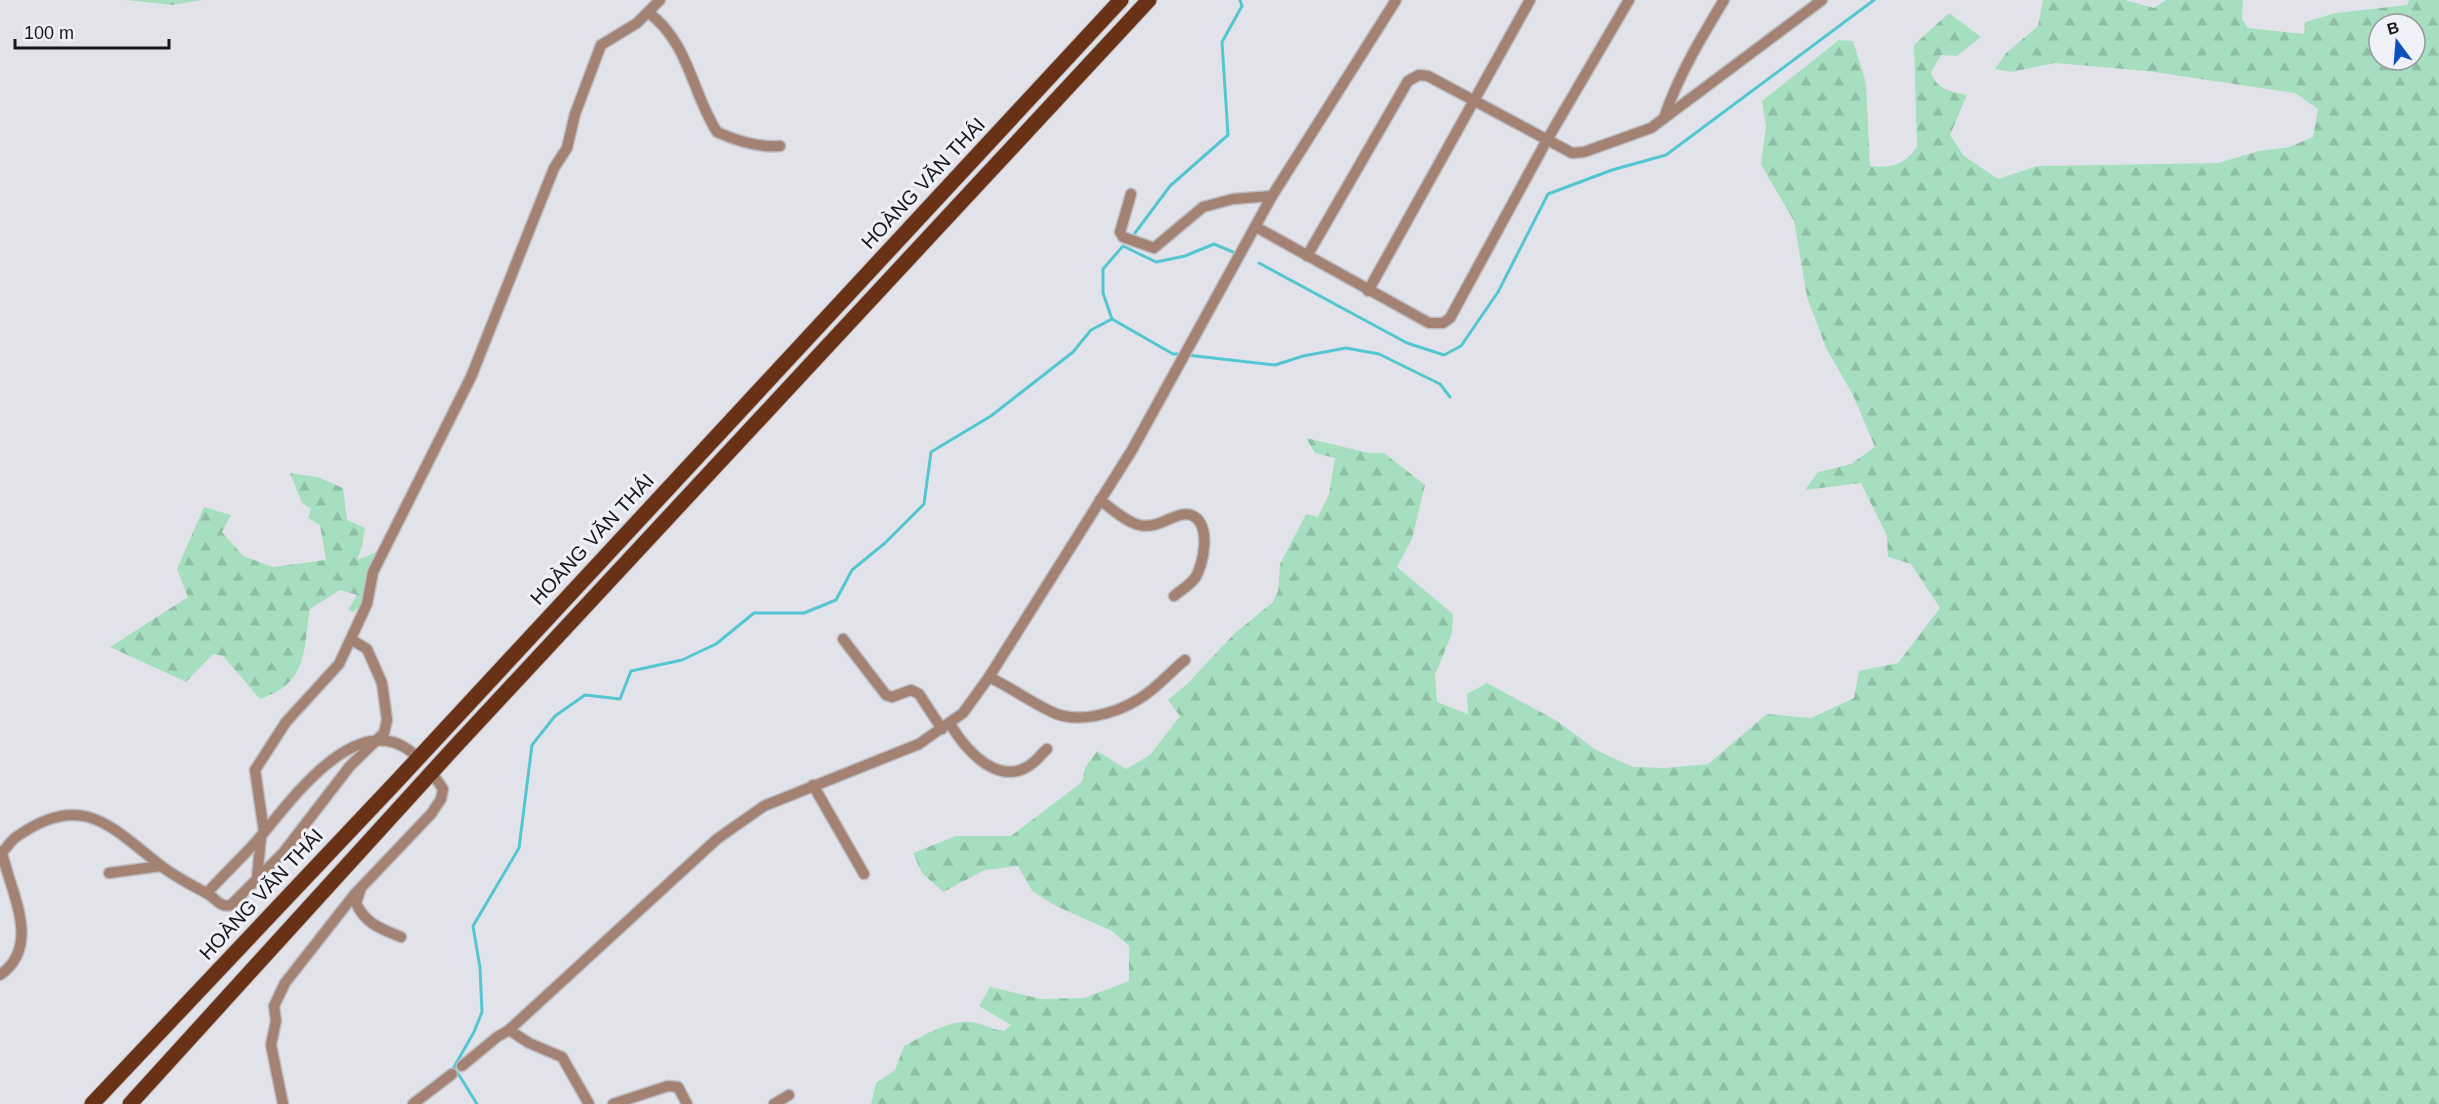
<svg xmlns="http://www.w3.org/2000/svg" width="2439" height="1104" font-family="Arial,sans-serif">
<defs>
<pattern id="forest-firs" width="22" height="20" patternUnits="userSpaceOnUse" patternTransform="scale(1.5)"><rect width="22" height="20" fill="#a6dfc0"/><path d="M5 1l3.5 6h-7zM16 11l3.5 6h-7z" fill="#8ebfa4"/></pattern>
</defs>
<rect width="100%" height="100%" fill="#e2e3ea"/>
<g fill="url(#forest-firs)" fill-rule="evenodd">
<polygon points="126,0 202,0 172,5"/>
<path d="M2043,0H2125L2154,8L2166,0H2243L2242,19L2248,28L2304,34L2305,22L2336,13L2407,5L2409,0H2439V1104H871L876,1083L895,1070L904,1046C923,1036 949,1019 972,1022C982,1023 992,1030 1004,1031L1011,1025L979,1006L990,987L1041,999L1084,998L1129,981V946L1112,931L1058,907L1033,892L1018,866L985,870L943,892L922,873L913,853L956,836H1011L1082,782L1085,768L1097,751L1126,769L1150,755L1180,716L1168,700L1187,684L1234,634L1273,602L1278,591L1280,564L1306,514L1318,517L1329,494L1335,458L1315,453L1306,438L1369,453H1384L1425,485L1412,539L1397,567L1453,614L1452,633L1435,675L1437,702L1468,714L1467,694L1487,683L1557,721L1596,750L1633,767L1665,768L1708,764L1767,714L1811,718L1854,698L1859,671L1898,663L1940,608L1911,564L1888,557L1887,536L1861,483L1805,490L1818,472L1851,464L1875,447L1853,395L1826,348L1807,297L1794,221L1761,165L1766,126L1762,101L1839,40L1853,41L1866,83L1870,166C1891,169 1905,164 1917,147L1914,45L1949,13L1981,37L1957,56L1941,55L1931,72C1937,90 1949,91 1967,95L1950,135L1964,156L1998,179L2037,166L2218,163L2259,151L2289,147L2313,137L2318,109L2295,93L2147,71L2055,63L2011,72L1995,69L2006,53L2038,26ZM2379,24H2415V60H2379Z"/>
<path d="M290,473L318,477L343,488L347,520L365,528L362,547L357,560L379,551C375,577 377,595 353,612L348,610L357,595L340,590L310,609C303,652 308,683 260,699L223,656L213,654L186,682L110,647L188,597L177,569L204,507L231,515L222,532L243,556L273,567L326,560L320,525L308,518L311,509L302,503Z"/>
</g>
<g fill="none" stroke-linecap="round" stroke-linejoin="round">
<g stroke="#53c6d2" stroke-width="3">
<polyline points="1135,233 1170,186 1228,135 1222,42 1242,6 1240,0"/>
<polyline points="1259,263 1407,343 1444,355 1461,346 1498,292 1548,194 1612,170 1666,155 1874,0"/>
<polyline points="1180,354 1173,354 1112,319 1103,293 1103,269 1123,246 1156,262 1185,256 1214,244 1233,252"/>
<polyline points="1187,355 1275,365 1303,356 1346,348 1379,354 1440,384 1450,397"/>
<polyline points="477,1104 454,1067 474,1032 482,1012 480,968 473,926 519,848 532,745 555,716 585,695 620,699 631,671 682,660 716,644 754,613 804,613 836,600 852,570 885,543 924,504 931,452 991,416 1073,352 1091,330 1112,319"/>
</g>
<g stroke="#bdbec4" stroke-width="13">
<g id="street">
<path d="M649,13C689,43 692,93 717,132C737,141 758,148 780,146"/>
<path d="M1664,118C1678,76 1701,38 1724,0"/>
<polyline points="1131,194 1120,232 1123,237 1154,248 1203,207 1233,199 1272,196"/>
<polyline points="1256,227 1429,323 1443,323 1450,318 1547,140 1629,0"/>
<polyline points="1307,256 1408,81 1419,75 1428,76 1572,153 1584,152 1651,128 1822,0"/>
<polyline points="1368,291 1530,0"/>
<path d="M1100,500C1111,508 1126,522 1139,525C1160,530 1176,510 1191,515C1212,523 1204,564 1195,578C1190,585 1180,591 1174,596"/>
<polyline points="843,639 886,695 892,697 911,690 919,694 942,729"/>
<path d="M989,677C1010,687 1029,701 1050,711C1076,725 1115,714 1139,699C1156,689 1170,672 1185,660"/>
<path d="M950,724C967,752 1001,790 1034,762C1039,758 1042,753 1047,749"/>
<polyline points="813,785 864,874"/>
<polyline points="264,832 255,770 286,722 339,664 367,604 373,572 471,377 554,168 567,148 575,114 601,45 637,23 660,0"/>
<path d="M0,854C7,849 10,840 19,835C83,791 111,827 160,865C175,877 192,885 208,894C216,899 221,908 231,905L283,853L350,766L384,733L387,720L382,683L367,649L352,640"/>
<polyline points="109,873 161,866"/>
<polyline points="257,878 261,837"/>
<path d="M360,891L356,903C365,924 382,929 401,937"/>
<path d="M207,893C224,874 244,856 261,836C293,798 361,702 417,757"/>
<path d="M0,975C42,946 11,893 2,853"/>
<polyline points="509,1030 529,1043 562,1057 589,1104"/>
<polyline points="462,1066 497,1037 509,1030 717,839 764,806 919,744 963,713 989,677 1132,450 1272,196 1396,0"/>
<polyline points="283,1104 271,1045 276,1021 274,1006 285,983 354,895 431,814 441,799 443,789 432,773"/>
<polyline points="413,1104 452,1074"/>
<polyline points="613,1104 668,1086 678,1087 687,1104"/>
<polyline points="774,1104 789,1095"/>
</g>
</g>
<g stroke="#bdbec4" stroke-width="17">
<g id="primary">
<polyline points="92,1104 397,781 1121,0"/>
<polyline points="130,1104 452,750 1149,0"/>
</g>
</g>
<use href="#street" stroke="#a48273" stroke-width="10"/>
<use href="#primary" stroke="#693216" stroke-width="15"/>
</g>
<g text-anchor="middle" stroke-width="6" stroke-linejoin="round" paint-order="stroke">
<g font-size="20" fill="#161719" stroke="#eff0f8">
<text transform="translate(923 183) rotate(-47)" y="7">HOÀNG VĂN THÁI</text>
<text transform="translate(592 539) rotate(-47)" y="7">HOÀNG VĂN THÁI</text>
<text transform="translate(261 894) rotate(-47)" y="7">HOÀNG VĂN THÁI</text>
</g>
</g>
<g transform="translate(2397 42) rotate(344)"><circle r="28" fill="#eff0f8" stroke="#98999f" stroke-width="1.5"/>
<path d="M0-4.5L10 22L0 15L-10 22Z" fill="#0c51bb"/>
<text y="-9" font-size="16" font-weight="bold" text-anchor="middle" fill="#161719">B</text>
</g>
<path d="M15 39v9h154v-9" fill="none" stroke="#161719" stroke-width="3"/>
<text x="24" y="39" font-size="18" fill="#161719" stroke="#eff0f8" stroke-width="4.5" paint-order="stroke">100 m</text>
</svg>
